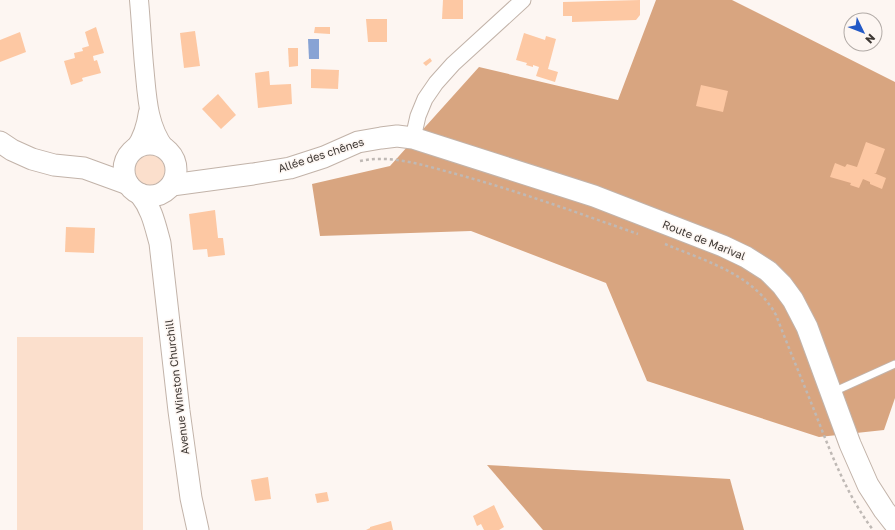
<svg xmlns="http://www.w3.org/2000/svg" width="895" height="530" font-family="'Golos Text',sans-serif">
<rect width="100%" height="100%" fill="#fdf6f2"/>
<g fill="#fbdfcc">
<circle cx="150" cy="170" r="15"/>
<rect x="17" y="337" width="126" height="193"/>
</g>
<g fill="#d8a580">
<polygon points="656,0 732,0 895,82 895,398 884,430 819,437 647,381 606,283 471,231 320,236 312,184 390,166 479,67 618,100"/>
<polygon points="487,465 730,479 744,530 543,530"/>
</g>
<polygon fill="#88a3d4" points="308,39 319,39 319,59 309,59"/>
<g fill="#fdc8a3">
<polygon points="443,0 463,0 463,19 442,19"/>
<polygon points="640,0 640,15 636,20 572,22 572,16 563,16 563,2"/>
<polygon points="366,19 387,19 387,42 368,42"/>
<polygon points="96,27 104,53 93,56 94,61 97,60 101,73 82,78 83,81 71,85 64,61 75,58 74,53 83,51 82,48 89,46 85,32"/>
<polygon points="315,27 330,27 330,34 314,33"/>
<polygon points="195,31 200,66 184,68 180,33"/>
<polygon points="20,32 26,52 0,62 0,40"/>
<polygon points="524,33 545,40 546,36 556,39 548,69 558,72 555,82 536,76 539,67 533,65 533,67 526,65 527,63 516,60"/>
<polygon points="288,48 298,48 298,66 289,67"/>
<polygon points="430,58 432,61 426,66 423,63"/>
<polygon points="311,69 339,70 338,89 311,88"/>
<polygon points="269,71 270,85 291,84 292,104 258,108 255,73"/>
<polygon points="701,85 728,91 723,112 696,106"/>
<polygon points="218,94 236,115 221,129 202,109"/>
<polygon points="866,142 885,149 876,173 874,173 886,178 882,189 870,184 870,182 863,179 859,188 850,185 851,183 830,177 835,163 845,167 847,164 857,167"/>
<polygon points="215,210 218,238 223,238 225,255 208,257 207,249 193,250 189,214"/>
<polygon points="66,227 95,228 94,253 65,252"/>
<polygon points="268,477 271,499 255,501 251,480"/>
<polygon points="327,492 329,501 317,503 315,494"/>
<polygon points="494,505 504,527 499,530 484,530 481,524 477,526 473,516"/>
<polygon points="391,521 393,530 366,530 370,528 370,527"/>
</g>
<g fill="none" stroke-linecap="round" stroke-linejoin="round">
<g stroke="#c2b3a9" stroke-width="9">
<polyline id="service" points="833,392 895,364"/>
</g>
<g stroke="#c2b3a9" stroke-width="17">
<polyline id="minor" points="413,138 418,116 425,99 436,83 453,64 523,0"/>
</g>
<g stroke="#c2b3a9" stroke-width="20">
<g id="tertiary">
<path d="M139,0C141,22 142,43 144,65C147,94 147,124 165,148"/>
<path d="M135,148C143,137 146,126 148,112"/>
</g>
</g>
<g stroke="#c2b3a9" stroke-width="23">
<g id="secondary">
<polyline points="0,142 12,150 32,159 54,165 84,168 128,184"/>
<circle cx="150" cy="170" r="26"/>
<polyline points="172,185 253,174 290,168 324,157 358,142 381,138 397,136 413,138 594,196 723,246 746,257 768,271 782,285 793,300 807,327 850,444 868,485 884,510 895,524"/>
<path d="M140,194C152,209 155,225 160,243L179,411L191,498L198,530"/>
</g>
</g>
<g stroke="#bfb9b5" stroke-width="2.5" stroke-dasharray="3 3" stroke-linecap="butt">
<path d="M360,161C392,154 426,166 456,174C518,191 578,213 638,234"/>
<path d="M665,244C705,261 754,274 776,315C789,349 803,382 816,415C832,456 847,495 873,530"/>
</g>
<use href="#service" stroke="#fff" stroke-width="7"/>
<use href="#minor" stroke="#fff" stroke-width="15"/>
<use href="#tertiary" stroke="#fff" stroke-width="18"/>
<use href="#secondary" stroke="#fff" stroke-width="21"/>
</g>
<g text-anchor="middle" stroke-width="3" stroke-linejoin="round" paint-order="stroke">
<g font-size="11" fill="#3e3834" stroke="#fdf6f2">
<text transform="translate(321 155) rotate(-18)" y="4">Allée des chênes</text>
<text transform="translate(704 240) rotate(22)" y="4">Route de Marival</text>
<text transform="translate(177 387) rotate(-97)" y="4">Avenue Winston Churchill</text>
</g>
</g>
<g transform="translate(863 32) rotate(133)"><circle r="19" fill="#fdf6f2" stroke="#b1aaa6"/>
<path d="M0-3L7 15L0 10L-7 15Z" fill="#2359c6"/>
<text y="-6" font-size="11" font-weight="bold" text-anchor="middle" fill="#3e3834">N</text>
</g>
</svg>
